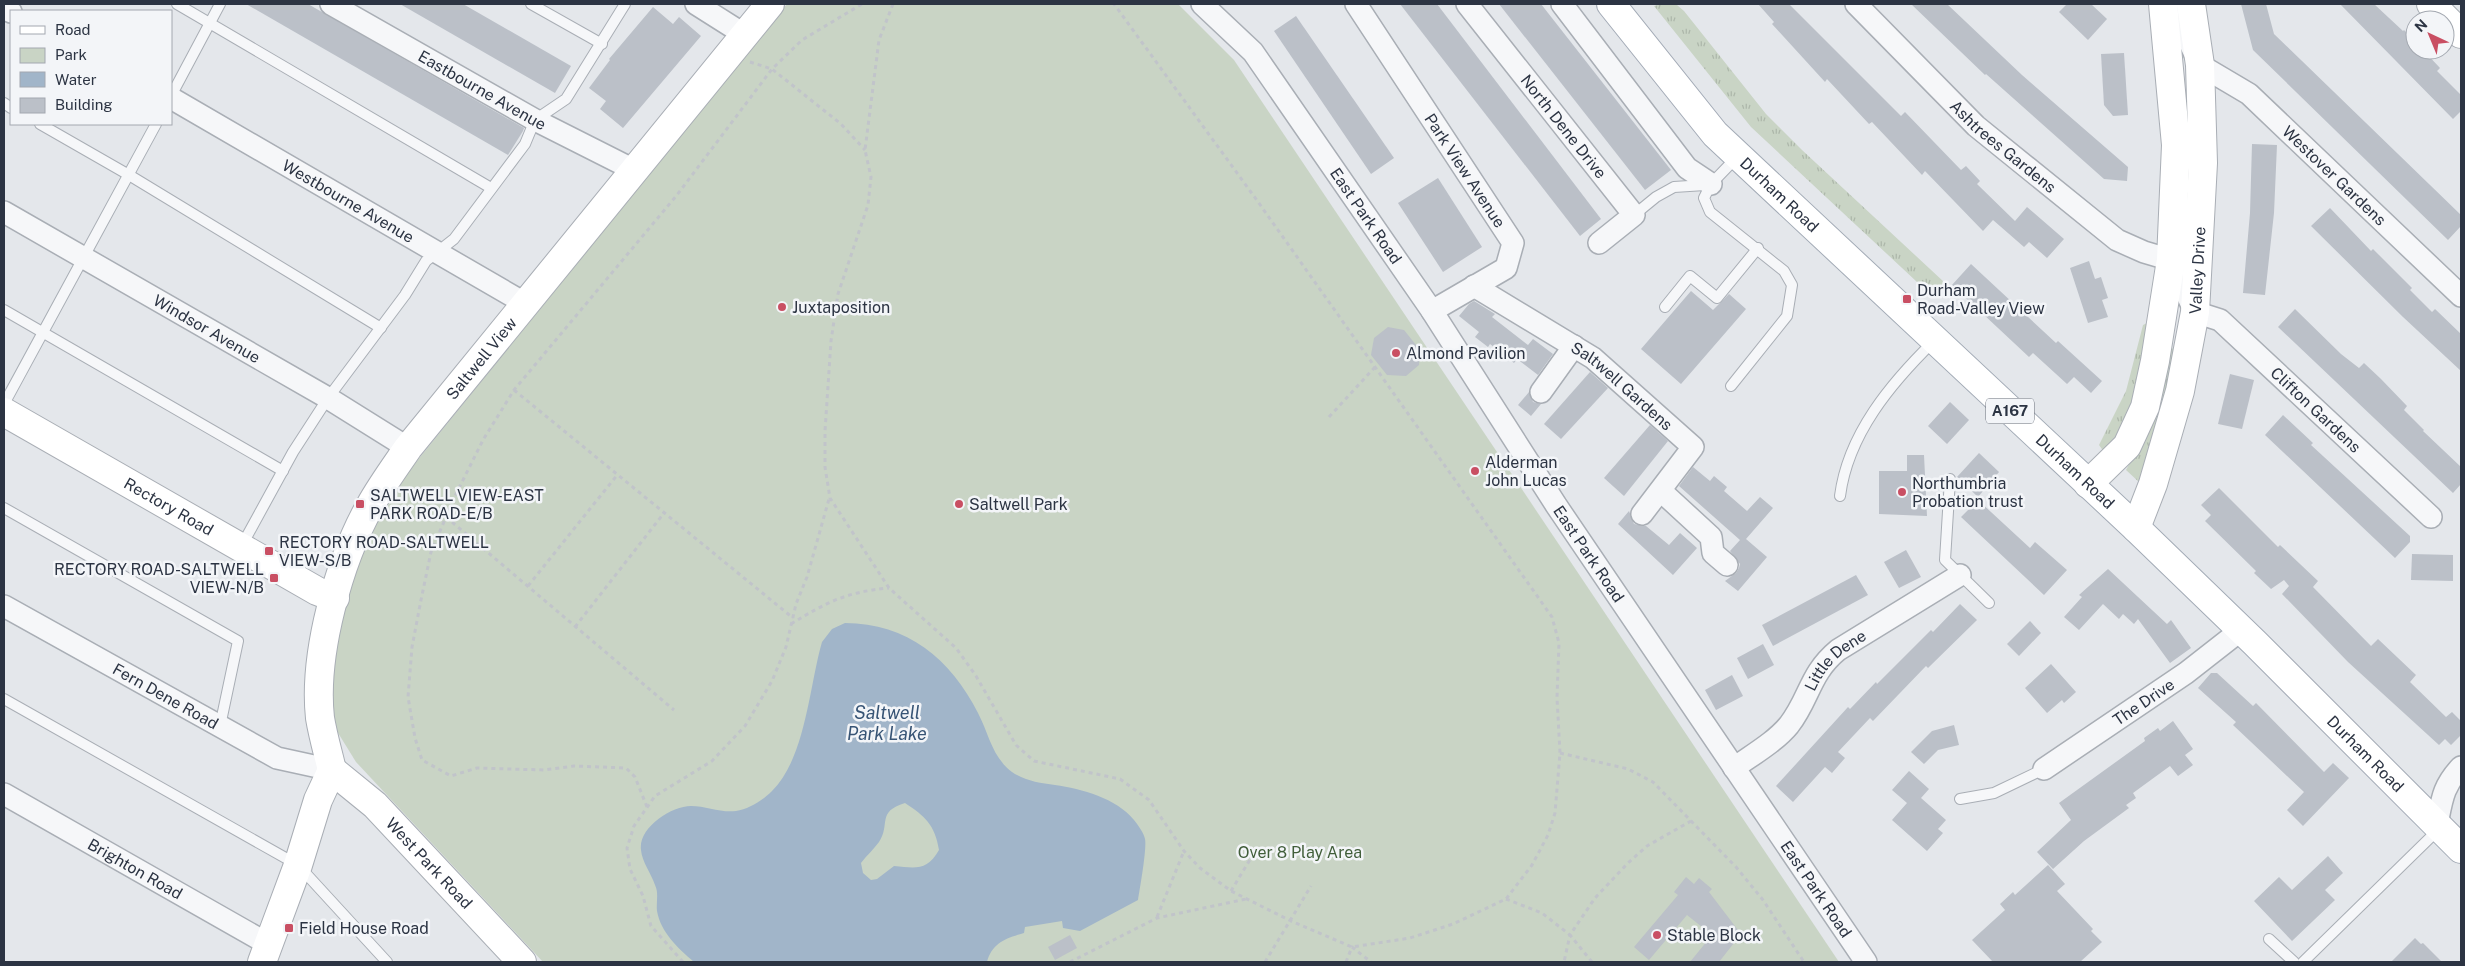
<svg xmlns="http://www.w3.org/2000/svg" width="2465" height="966" font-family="'Public Sans',sans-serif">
<defs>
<pattern id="grass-tufts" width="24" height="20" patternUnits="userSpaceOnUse" patternTransform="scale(1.25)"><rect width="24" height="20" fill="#c9d4c5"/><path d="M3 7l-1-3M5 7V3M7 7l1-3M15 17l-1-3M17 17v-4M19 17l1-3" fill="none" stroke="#adb7aa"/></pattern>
</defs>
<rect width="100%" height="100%" fill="#e4e7eb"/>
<g fill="url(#grass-tufts)">
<polygon points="1662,4 1677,5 1684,11 1766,114 1802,150 1944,282 1932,296 1751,127 1654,6"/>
<polygon points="2149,322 2130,418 2115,447 2104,452 2099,445 2126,391 2143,325"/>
<polygon points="2169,347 2176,350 2151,451 2140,483 2126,470 2147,431"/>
</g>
<polygon fill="#c9d4c5" points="787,4 1178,4 1234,60 1839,962 543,962 356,762 335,728 330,680 343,610 369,536 408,472"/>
<path fill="#a1b5c9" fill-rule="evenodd" d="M845,623C907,623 951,659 978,713C989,734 992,757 1012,772C1025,781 1040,783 1055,785C1082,789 1116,798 1134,820C1138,825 1144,833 1145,839C1147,848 1140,888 1138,900L1080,931L1063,928L1062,921L1025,927L1024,933C1006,938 992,943 987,962H694C678,948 661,933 657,911C656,902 659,893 655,885C651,873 642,862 641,850C638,828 671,806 691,806C706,806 721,813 736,811C749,809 763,800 772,791C806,757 809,687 822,642L832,629ZM905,803C925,816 935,825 939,850C927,871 916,868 894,866L877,879L871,880L863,873L861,863C867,855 874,849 879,842C891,824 876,812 905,803Z"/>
<g fill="#bbc0c8">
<polygon points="246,4 308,4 524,128 523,131 508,155"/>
<polygon points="400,4 463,4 571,66 555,93"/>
<polygon points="1400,4 1437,4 1601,219 1580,236"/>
<polygon points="1499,4 1541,4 1671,170 1645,190"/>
<polygon points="1758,4 1789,4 1901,116 1905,112 1961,170 1966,166 1980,181 1977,184 2015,221 2027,207 2064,239 2047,258 2029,242 2024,247 1993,220 1983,231 1925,171 1922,175 1872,122 1869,124 1827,79 1825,82 1772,24 1774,22"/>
<polygon points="1911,4 1947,4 2022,75 2128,167 2127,181 2104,179 1986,74 1985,75"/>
<polygon points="2067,4 2091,4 2107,19 2088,40 2059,12"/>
<polygon points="2241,4 2266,4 2274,34 2461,215 2461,226 2448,240 2253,50"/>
<polygon points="2340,4 2374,4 2403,31 2404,30 2415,41 2415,50 2423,50 2440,68 2437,71 2461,95 2461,111 2453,119"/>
<polygon points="653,7 673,24 679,17 701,36 623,128 600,109 606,101 589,88 610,60 609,59"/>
<polygon points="1296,16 1394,158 1371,174 1274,31"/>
<polygon points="2124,53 2128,115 2113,116 2104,105 2101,54"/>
<polygon points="2252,144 2277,145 2274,213 2265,295 2243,293 2250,213"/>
<polygon points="1438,178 1482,247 1443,272 1398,203"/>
<polygon points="2330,208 2371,251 2373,249 2412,288 2410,290 2432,312 2435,309 2461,334 2461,371 2403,317 2311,226"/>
<polygon points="2089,261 2095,279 2101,277 2108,298 2102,300 2108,317 2088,323 2070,268"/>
<polygon points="1971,264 2056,343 2058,341 2102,381 2091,393 2074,377 2067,384 2033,353 2029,357 1952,285"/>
<polygon points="1691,291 1713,310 1729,294 1746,309 1681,384 1641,349"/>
<polygon points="1474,301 1495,314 1492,317 1528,345 1533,339 1553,354 1538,375 1517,359 1514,363 1490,344 1488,347 1475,337 1479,332 1459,316 1469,304"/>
<polygon points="2295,309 2341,354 2359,368 2364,363 2381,379 2407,406 2404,410 2424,430 2423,431 2461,467 2461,484 2453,493 2278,327"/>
<polygon points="1388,327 1404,330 1420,350 1419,365 1406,376 1387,375 1371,355 1374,338"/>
<polygon points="1590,372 1608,388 1561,439 1544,424"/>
<polygon points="2230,374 2254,380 2242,429 2218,424"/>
<polygon points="1529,392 1533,402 1541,404 1531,416 1518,405"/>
<polygon points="1950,402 1969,420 1947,444 1928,426"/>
<polygon points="2283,415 2313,443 2311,445 2410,536 2410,542 2395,558 2265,435"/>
<polygon points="1650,425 1668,441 1624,496 1604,478"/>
<polygon points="1979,453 1999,472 1978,497 1957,477"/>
<polygon points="1907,455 1924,455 1927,516 1879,514 1879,471 1907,471"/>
<polygon points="1693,467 1710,481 1714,476 1727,487 1724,491 1747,511 1760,497 1773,508 1746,539 1767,557 1738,591 1725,581 1736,573 1739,568 1740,564 1730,551 1740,540 1679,486"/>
<polygon points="2219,488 2278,547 2280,545 2318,581 2313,587 2371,646 2378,639 2416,675 2410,682 2446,717 2452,712 2461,721 2461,735 2451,745 2445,739 2439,745 2348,662 2282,594 2289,586 2284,580 2271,589 2254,573 2256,571 2205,521 2211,515 2201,505"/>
<polygon points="1978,500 2030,548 2035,542 2067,570 2044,595 1961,517"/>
<polygon points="1629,511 1634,524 1646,526 1669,545 1680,533 1697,548 1673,575 1618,524"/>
<polygon points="1906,550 1921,577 1899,588 1884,562"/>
<polygon points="2412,554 2453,555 2453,581 2411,580"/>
<polygon points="2108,569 2167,624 2171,620 2191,648 2170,663 2138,619 2134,624 2123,614 2119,619 2103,604 2079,630 2064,617 2082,597 2079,595"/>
<polygon points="1856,575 1868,595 1773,646 1762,625"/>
<polygon points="1960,604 1977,620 1928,668 1926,666 1873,721 1870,718 1838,752 1845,758 1832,773 1825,767 1793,802 1776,786 1848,707 1850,709 1876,682 1877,684 1931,630 1933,632"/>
<polygon points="2030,621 2041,633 2019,656 2007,644"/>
<polygon points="1763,644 1774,665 1748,679 1737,658"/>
<polygon points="2051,664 2076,692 2064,703 2062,700 2047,713 2025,688"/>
<polygon points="2211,673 2217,673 2253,706 2256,703 2324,772 2333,763 2349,778 2303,826 2287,810 2304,792 2233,725 2236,722 2198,688"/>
<polygon points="1732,675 1743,696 1716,710 1705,690"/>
<polygon points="2173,721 2193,749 2185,755 2193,765 2178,776 2170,766 2133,793 2136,798 2126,805 2129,808 2084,841 2053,869 2037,852 2071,820 2059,803 2145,741 2144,738 2158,728 2160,731"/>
<polygon points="1954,725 1959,745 1938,750 1924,764 1911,752 1932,731"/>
<polygon points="1909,771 1929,789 1921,798 1946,820 1938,829 1943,833 1927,851 1892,820 1907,803 1892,790"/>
<polygon points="2328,856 2343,873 2325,890 2335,900 2292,941 2254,901 2279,877 2292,890"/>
<polygon points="2048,865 2065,884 2057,891 2093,929 2091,931 2102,942 2080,962 1993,962 1972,940 2005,910 2000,904 2013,892 2015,895"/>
<polygon points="1686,877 1694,884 1699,878 1712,889 1709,892 1741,934 1719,962 1690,962 1712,935 1687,915 1649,960 1634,947 1678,895 1674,892"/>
<polygon points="1070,935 1077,948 1055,960 1048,947"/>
<polygon points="2415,938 2421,944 2423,943 2442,962 2391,962"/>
</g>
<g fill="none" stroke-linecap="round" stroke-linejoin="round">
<g stroke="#a9aeb5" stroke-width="12">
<g id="lane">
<polyline points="177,4 491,188"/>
<polyline points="531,4 602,44"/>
<polyline points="171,96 220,4"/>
<polyline points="4,103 11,108"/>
<polyline points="40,124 129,175 381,328"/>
<polyline points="1634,215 1656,197 1674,187 1705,185"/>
<polyline points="1665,307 1690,276 1717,298 1758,248"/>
<polyline points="4,310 283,471"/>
<polyline points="1731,386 1787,316 1792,285 1784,271 1710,212 1704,198 1711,184 1737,157"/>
<polyline points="4,404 156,124"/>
<polyline points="1950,479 1945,560 1989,603"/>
<path d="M1840,496C1848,434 1891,383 1934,341"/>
<polyline points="4,508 238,641 220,726"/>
<polyline points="241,547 293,452 328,398 405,295 426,261 454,239 525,144 535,120 566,99 625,4"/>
<polyline points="4,699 298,865 387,962"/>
<polyline points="1960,799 1994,793 2044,769"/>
<polyline points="2269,939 2294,962"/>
<polyline points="2303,962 2440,828"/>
</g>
</g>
<g stroke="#a9aeb5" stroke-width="24">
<g id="street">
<path id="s1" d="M331,4L535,120L636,171"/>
<polyline points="696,4 745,35"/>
<path id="s2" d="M1202,4L1253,52L1432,311L1556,505L1866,962"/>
<path id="s3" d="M1356,4L1513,243L1506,268L1432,311"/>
<path id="s4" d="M1467,4L1634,215L1599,243"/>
<polyline points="1562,4 1687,168 1711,184"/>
<path id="s5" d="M1856,4L1976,126L2117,240L2144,252L2171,260L2195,312L2220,320L2431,517"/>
<path id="s6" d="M2172,4L2200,65L2249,94L2461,296"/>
<polyline points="4,8 11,12"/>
<path id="s7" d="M171,98L526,304"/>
<path id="s8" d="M4,212L328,398L408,448"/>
<path id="s9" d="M1474,286L1593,358L1693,447L1642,514"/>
<polyline points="1541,392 1574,346"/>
<polyline points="1661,491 1711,537 1713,553 1727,565"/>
<path id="s10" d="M4,606L277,758L332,770"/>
<path id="s11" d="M1734,768C1752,755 1775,742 1789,725C1810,698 1809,674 1838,650L1960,575"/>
<path id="s12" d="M2044,769L2186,673L2241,630"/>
<path id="s13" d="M4,794L268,944"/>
<path d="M2437,824C2442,799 2443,786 2461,767"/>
</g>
</g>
<g stroke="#a9aeb5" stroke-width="30">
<g id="secondary">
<polyline points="2431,4 2461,34"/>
<path id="s14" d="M4,412L317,591L335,598"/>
<polyline points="2088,484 2127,446 2145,407 2155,361 2171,260 2176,145 2163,4"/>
<path id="s15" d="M2136,528L2153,484L2180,391L2195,312L2203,163L2200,65L2191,4"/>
<path id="s16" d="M332,770C328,753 323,736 320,718C313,654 339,561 370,506C381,486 395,467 408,448L770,4"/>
<path id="s17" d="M332,770L375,805L522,962"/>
<polyline points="262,962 298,865 318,800 332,770"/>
</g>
</g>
<g stroke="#a3abb6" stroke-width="30">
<g id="primary">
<path id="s18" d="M1611,4L1715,134L2136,528L2255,643L2461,849"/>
</g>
</g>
<g stroke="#c1c4ca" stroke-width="3" stroke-dasharray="4 4" stroke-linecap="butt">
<polyline points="893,4 879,40 865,150 871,177 868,205 838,294 831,341 825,431 825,467 830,498 889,588 956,648 976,676 1016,745 1034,761 1120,779 1149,800 1184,851 1200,868 1231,891 1291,921 1352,947 1410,938 1453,924 1506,899 1532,865 1548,835 1555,813 1560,753 1557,698 1559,643 1552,617 1256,199 1114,4"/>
<polyline points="750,62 772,69 841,124 865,150"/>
<polyline points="514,390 793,618"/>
<polyline points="1329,417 1375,367"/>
<polyline points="446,517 674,710"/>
<polyline points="528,586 618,474"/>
<path d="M791,624C827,602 846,592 889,588"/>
<polyline points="575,627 664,513"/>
<polyline points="1560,753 1628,769 1653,782 1736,867 1763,900 1804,962"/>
<polyline points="647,807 635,777 626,768 574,766 544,770 477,768 451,776 422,760 415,738 408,697 412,647 421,600 431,552 455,496 483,440 514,390 677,195 772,69 802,40 862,4"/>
<polyline points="1231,891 1251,858"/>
<polyline points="1506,899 1542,913 1570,935 1564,962"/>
<polyline points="1157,917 1184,851"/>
<polyline points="683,962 651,926 643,896 630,869 627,848 634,826 655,796 712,761 745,726 772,681 786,647 796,604 807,577 829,499"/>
<polyline points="1070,962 1157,918 1246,899"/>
<polyline points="1265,962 1311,886"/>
<polyline points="1346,962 1352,947 1371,962"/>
<polyline points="1592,962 1570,935 1595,898 1628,863 1647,846 1691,821"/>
</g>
<use href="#lane" stroke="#f6f7f9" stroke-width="10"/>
<use href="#street" stroke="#f6f7f9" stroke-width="21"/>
<use href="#secondary" stroke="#fff" stroke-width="28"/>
<use href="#primary" stroke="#fff" stroke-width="28"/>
</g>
<g fill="#c94f63" stroke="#f3f5f8" stroke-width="2">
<rect x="1902" y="294" width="10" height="10" rx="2.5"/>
<circle cx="782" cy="307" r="5"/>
<circle cx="1396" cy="353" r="5"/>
<circle cx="1475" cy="471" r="5"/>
<circle cx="1902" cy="492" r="5"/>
<rect x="355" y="499" width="10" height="10" rx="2.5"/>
<circle cx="959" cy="504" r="5"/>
<rect x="264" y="546" width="10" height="10" rx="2.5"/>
<rect x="269" y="573" width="10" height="10" rx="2.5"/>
<rect x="284" y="923" width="10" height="10" rx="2.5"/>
<circle cx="1657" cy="935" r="5"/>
</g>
<g text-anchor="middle" stroke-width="5" stroke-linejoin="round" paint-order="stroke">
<rect fill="#f3f5f8" stroke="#686e79" stroke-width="1" x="1986" y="398.5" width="48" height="25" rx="4"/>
<g font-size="15" font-weight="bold" fill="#2c3443">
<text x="2010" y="416">A167</text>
</g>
<g font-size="16" fill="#2c3443" stroke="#f3f5f8">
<text dy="6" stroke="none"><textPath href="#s1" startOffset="174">Eastbourne Avenue</textPath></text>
<text dy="6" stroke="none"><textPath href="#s4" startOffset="156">North Dene Drive</textPath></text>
<text dy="6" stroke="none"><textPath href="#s5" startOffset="205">Ashtrees Gardens</textPath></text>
<text dy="6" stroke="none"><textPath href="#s3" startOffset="199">Park View Avenue</textPath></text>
<text dy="6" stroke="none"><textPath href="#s6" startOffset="242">Westover Gardens</textPath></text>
<text dy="6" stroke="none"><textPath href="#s18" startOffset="255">Durham Road</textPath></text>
<text dy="6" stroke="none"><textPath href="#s7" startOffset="205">Westbourne Avenue</textPath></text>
<text dy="6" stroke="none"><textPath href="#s2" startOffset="269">East Park Road</textPath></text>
<text dy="6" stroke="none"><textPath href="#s15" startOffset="266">Valley Drive</textPath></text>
<text dy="6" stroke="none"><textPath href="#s8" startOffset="234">Windsor Avenue</textPath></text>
<text dy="6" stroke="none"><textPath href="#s16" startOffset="459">Saltwell View</textPath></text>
<text dy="6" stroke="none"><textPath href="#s9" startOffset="179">Saltwell Gardens</textPath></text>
<text dy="6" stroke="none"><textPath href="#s5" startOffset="625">Clifton Gardens</textPath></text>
<text dy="6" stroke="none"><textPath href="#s18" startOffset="660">Durham Road</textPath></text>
<text dy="6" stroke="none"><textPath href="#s14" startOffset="190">Rectory Road</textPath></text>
<text dy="6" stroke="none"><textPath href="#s2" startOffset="674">East Park Road</textPath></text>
<text dy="6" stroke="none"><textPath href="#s11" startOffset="151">Little Dene</textPath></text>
<text dy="6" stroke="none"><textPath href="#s10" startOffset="185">Fern Dene Road</textPath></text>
<text dy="6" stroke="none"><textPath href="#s12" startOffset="120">The Drive</textPath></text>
<text dy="6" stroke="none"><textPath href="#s18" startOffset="1065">Durham Road</textPath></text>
<text dy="6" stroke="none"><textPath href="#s17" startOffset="135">West Park Road</textPath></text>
<text dy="6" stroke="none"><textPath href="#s13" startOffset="151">Brighton Road</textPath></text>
<text dy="6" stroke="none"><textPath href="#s2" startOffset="1079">East Park Road</textPath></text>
</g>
<g font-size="16" fill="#2c3443" stroke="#f3f5f8" text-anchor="start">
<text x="1917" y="296">Durham<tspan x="1917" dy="18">Road-Valley View</tspan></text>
<text x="792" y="313">Juxtaposition</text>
<text x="1406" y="359">Almond Pavilion</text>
<text x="1485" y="468">Alderman<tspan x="1485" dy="18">John Lucas</tspan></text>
<text x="1912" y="489">Northumbria<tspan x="1912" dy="18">Probation trust</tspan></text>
<text x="370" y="501">SALTWELL VIEW-EAST<tspan x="370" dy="18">PARK ROAD-E/B</tspan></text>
<text x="969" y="510">Saltwell Park</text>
<text x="279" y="548">RECTORY ROAD-SALTWELL<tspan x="279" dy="18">VIEW-S/B</tspan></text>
<text x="264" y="575" text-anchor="end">RECTORY ROAD-SALTWELL<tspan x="264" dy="18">VIEW-N/B</tspan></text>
<text x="299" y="934">Field House Road</text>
<text x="1667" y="941">Stable Block</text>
</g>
<g font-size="16" fill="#415e3a" stroke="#f3f5f8">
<text x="1300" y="858">Over 8 Play Area</text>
</g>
<g font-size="18" font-style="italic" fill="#375475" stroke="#f3f5f8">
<text x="887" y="719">Saltwell<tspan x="887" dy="21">Park Lake</tspan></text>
</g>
</g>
<rect width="2465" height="966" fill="none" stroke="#2c3443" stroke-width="10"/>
<rect x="10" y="10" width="162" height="115" fill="#f3f5f8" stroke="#a3a8b0"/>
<rect x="20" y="26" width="25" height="8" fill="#ffffff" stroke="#a3a8b0"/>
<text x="55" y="35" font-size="15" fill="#2c3443">Road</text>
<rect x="20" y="48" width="25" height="15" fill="#c9d4c5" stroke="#a3a8b0"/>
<text x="55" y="60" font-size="15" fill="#2c3443">Park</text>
<rect x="20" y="72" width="25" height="15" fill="#a1b5c9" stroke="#a3a8b0"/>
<text x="55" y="85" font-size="15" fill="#2c3443">Water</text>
<rect x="20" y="98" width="25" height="15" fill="#bbc0c8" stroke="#a3a8b0"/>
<text x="55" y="110" font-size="15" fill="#2c3443">Building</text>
<g transform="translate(2430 35) rotate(316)"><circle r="24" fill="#f3f5f8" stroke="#a3a8b0"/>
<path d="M0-4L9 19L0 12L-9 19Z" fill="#c94f63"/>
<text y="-8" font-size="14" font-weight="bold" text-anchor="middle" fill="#2c3443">N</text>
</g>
</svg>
